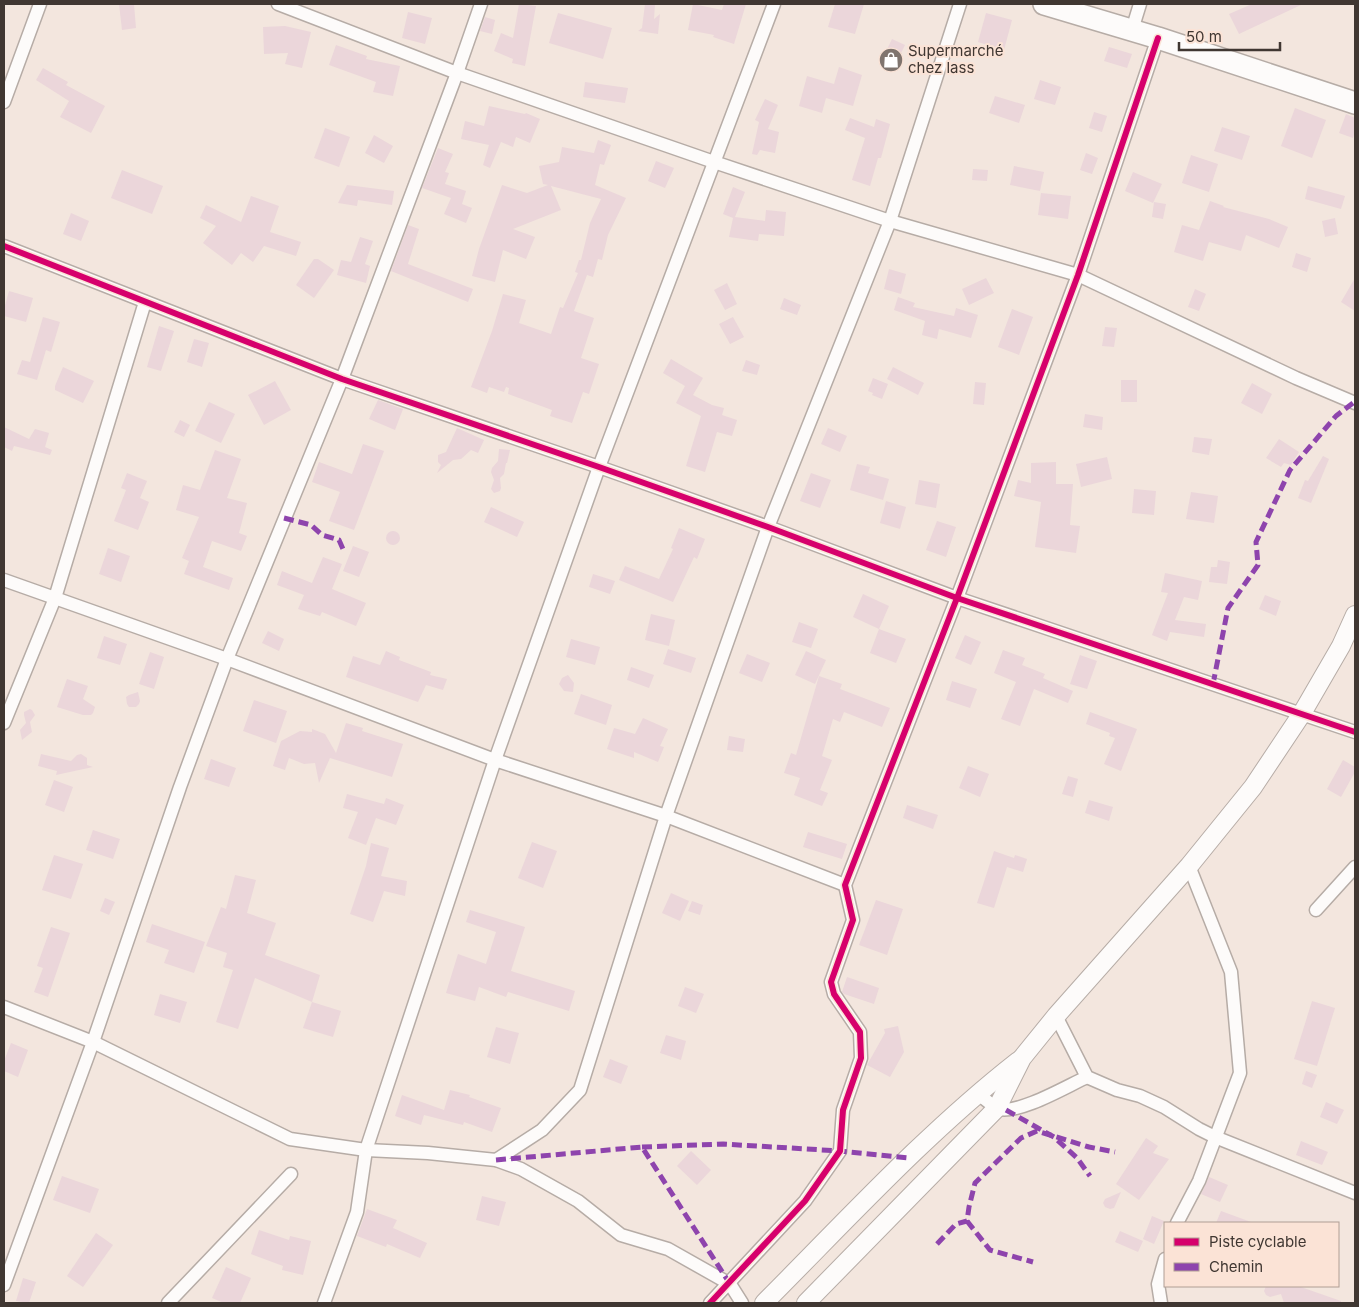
<svg xmlns="http://www.w3.org/2000/svg" width="1359" height="1307" font-family="Inter,sans-serif">
<rect width="100%" height="100%" fill="#f3e6de"/>
<g fill="#ebd6da">
<polygon points="119,4 134,4 136,28 122,30"/>
<polygon points="519,4 536,6 525,66 512,63 513,59 494,51 501,33 513,38"/>
<polygon points="645,4 655,4 654,19 660,14 658,34 638,31 642,28"/>
<polygon points="693,4 722,10 724,4 746,4 734,44 713,37 714,35 688,30"/>
<polygon points="835,4 864,4 855,34 828,27"/>
<polygon points="1252,4 1303,4 1239,34 1229,14"/>
<polygon points="408,12 432,18 425,44 402,38"/>
<polygon points="558,13 612,28 603,59 549,43"/>
<polygon points="986,13 1012,20 1004,50 978,42"/>
<polygon points="485,17 495,20 492,34 480,31"/>
<polygon points="285,26 311,32 302,68 285,64 288,53 264,54 263,27"/>
<polygon points="892,39 905,45 893,70 880,64"/>
<polygon points="336,45 367,56 366,59 400,66 393,96 373,92 376,82 329,65"/>
<polygon points="1109,47 1132,54 1127,68 1104,61"/>
<polygon points="839,67 862,75 853,106 826,98 822,113 799,106 807,76 834,84"/>
<polygon points="43,68 68,82 66,85 105,106 91,133 60,117 69,101 36,80"/>
<polygon points="1040,80 1061,87 1055,105 1034,99"/>
<polygon points="585,82 628,88 625,103 583,97"/>
<polygon points="995,96 1025,105 1019,123 989,113"/>
<polygon points="765,99 778,105 768,129 779,132 775,153 760,150 757,155 752,154 759,122 755,120"/>
<polygon points="489,106 525,114 526,113 540,119 530,143 516,137 513,147 501,142 490,168 483,165 489,145 461,139 465,121 484,126"/>
<polygon points="1295,108 1326,120 1312,158 1281,146"/>
<polygon points="1094,112 1107,116 1102,132 1089,128"/>
<polygon points="1346,114 1355,118 1355,131 1353,138 1339,133"/>
<polygon points="850,118 874,127 876,119 890,124 881,158 878,158 870,186 852,180 865,138 845,130"/>
<polygon points="1222,127 1250,136 1242,160 1214,151"/>
<polygon points="325,128 350,137 339,167 314,158"/>
<polygon points="374,135 393,146 384,163 365,153"/>
<polygon points="598,140 611,145 604,165 600,164 595,185 626,198 608,235 602,260 598,259 593,277 587,275 574,311 594,318 581,358 599,364 589,394 583,392 572,423 550,416 552,410 508,394 509,388 506,387 504,392 489,387 487,393 471,387 492,331 503,294 526,300 519,323 551,334 560,307 563,308 578,273 575,272 579,260 581,260 590,223 601,199 551,186 561,210 513,229 535,237 526,259 503,250 495,282 472,276 479,249 502,185 527,193 548,185 543,184 539,166 559,162 562,147 594,153"/>
<polygon points="438,148 453,154 445,172 449,173 445,184 466,191 462,204 472,208 466,223 444,214 451,198 422,188"/>
<polygon points="1086,153 1098,158 1092,174 1080,170"/>
<polygon points="1191,155 1218,164 1209,192 1182,183"/>
<polygon points="656,161 674,168 665,188 648,181"/>
<polygon points="1014,166 1044,172 1040,191 1010,185"/>
<polygon points="973,169 988,170 987,181 972,180"/>
<polygon points="122,170 163,186 152,214 111,198"/>
<polygon points="1133,172 1162,184 1153,203 1125,191"/>
<polygon points="347,185 394,191 392,205 358,200 357,206 338,203"/>
<polygon points="1308,186 1345,196 1341,209 1305,199"/>
<polygon points="733,187 745,192 735,217 765,221 766,210 786,212 784,236 759,234 758,241 729,237 733,218 723,214"/>
<polygon points="1041,193 1071,196 1068,219 1038,215"/>
<polygon points="251,196 279,206 270,232 301,242 296,256 264,246 253,262 241,253 232,265 203,243 216,226 200,218 206,205 241,222"/>
<polygon points="1210,201 1224,206 1223,207 1269,219 1288,227 1279,248 1246,235 1241,251 1209,242 1203,261 1174,252 1182,225 1199,230"/>
<polygon points="1154,202 1166,204 1163,219 1152,217"/>
<polygon points="71,213 89,221 81,241 63,234"/>
<polygon points="1335,218 1338,234 1325,237 1322,221"/>
<polygon points="408,225 419,229 408,264 473,289 468,302 391,271"/>
<polygon points="360,237 373,241 365,264 370,266 366,283 337,275 341,260 351,262"/>
<polygon points="1296,253 1311,258 1307,272 1292,267"/>
<polygon points="314,259 318,259 334,270 314,298 296,285"/>
<polygon points="889,269 906,274 901,294 884,289"/>
<polygon points="986,278 994,293 969,305 962,289"/>
<polygon points="1355,278 1355,311 1341,302"/>
<polygon points="727,283 737,304 725,310 714,290"/>
<polygon points="1195,289 1206,294 1199,311 1188,307"/>
<polygon points="9,291 33,298 26,322 4,316 4,309"/>
<polygon points="898,297 915,303 913,307 954,316 956,308 978,315 971,338 939,329 937,339 922,335 925,321 894,310"/>
<polygon points="784,298 801,305 797,315 780,309"/>
<polygon points="1012,309 1033,317 1019,355 998,347"/>
<polygon points="43,317 60,322 51,352 46,350 37,380 17,374 22,360 30,362"/>
<polygon points="733,317 744,337 730,344 719,324"/>
<polygon points="159,326 174,331 161,371 147,367"/>
<polygon points="1105,327 1117,328 1114,347 1102,346"/>
<polygon points="194,339 209,343 202,367 187,362"/>
<polygon points="671,359 703,378 693,395 712,405 724,408 722,415 737,420 732,436 717,432 705,472 686,466 701,416 676,403 685,386 663,373"/>
<polygon points="746,360 760,365 757,375 742,371"/>
<polygon points="63,367 94,381 83,403 55,390 55,386"/>
<polygon points="893,367 924,383 918,395 887,379"/>
<polygon points="873,378 888,384 882,399 872,395 873,393 868,391"/>
<rect x="1121" y="380" width="16" height="22"/>
<polygon points="275,381 291,410 264,425 248,395"/>
<polygon points="975,382 986,383 984,405 973,404"/>
<polygon points="1252,383 1272,394 1262,414 1241,403"/>
<polygon points="378,400 403,409 395,430 369,419"/>
<polygon points="209,402 235,414 221,443 195,431"/>
<polygon points="1085,414 1103,417 1102,430 1083,427"/>
<polygon points="180,420 190,425 184,437 174,432"/>
<polygon points="4,427 29,439 35,429 49,433 45,447 52,450 50,455 14,446 12,451 4,447"/>
<polygon points="457,428 484,440 478,453 471,450 461,459 453,460 437,473 441,465 438,462 438,455 446,452"/>
<polygon points="828,428 847,436 840,452 821,444"/>
<polygon points="1194,437 1212,439 1209,455 1192,452"/>
<polygon points="1279,439 1299,452 1291,465 1284,463 1281,467 1266,458"/>
<polygon points="363,444 384,451 354,530 329,521 340,492 312,482 319,462 352,474"/>
<polygon points="499,449 510,450 507,463 506,463 504,474 500,478 501,488 500,491 494,493 491,489 494,480 491,472 492,468 498,461"/>
<polygon points="215,450 241,459 227,498 247,503 239,533 247,536 241,551 212,541 203,567 233,578 229,590 184,574 189,561 182,558 199,517 176,510 183,485 200,490"/>
<polygon points="1323,456 1329,459 1311,503 1298,498 1305,480 1308,481"/>
<polygon points="1107,457 1112,479 1081,487 1076,464"/>
<polygon points="1056,462 1056,484 1073,484 1070,525 1080,526 1076,553 1035,547 1041,502 1014,496 1018,480 1031,483 1031,463"/>
<polygon points="857,464 870,467 868,473 889,479 883,500 850,490"/>
<polygon points="127,473 147,481 140,498 149,502 138,530 114,521 126,490 121,488"/>
<polygon points="811,473 831,480 820,508 800,501"/>
<polygon points="919,480 940,484 936,508 915,504"/>
<polygon points="1134,489 1156,491 1154,515 1132,513"/>
<polygon points="1191,492 1218,496 1214,523 1186,519"/>
<polygon points="886,501 906,507 900,529 880,523"/>
<polygon points="491,507 524,522 517,537 484,522"/>
<polygon points="937,521 956,527 946,557 926,550"/>
<polygon points="679,528 705,539 697,559 694,557 673,602 619,580 625,566 659,579 673,549 671,548"/>
<circle cx="393" cy="538" r="7"/>
<polygon points="353,546 369,552 359,577 343,571"/>
<polygon points="108,548 130,556 121,582 99,574"/>
<polygon points="323,557 342,564 332,589 366,603 356,626 322,612 320,616 298,609 304,595 277,585 282,571 312,583"/>
<polygon points="1218,560 1230,562 1227,584 1209,582 1211,567 1217,567"/>
<polygon points="1165,573 1202,581 1198,600 1184,597 1175,620 1206,624 1204,637 1170,632 1167,641 1152,635 1168,593 1161,592"/>
<polygon points="593,574 615,581 610,594 589,587"/>
<polygon points="863,594 889,606 879,629 853,617"/>
<polygon points="1265,595 1281,601 1276,616 1259,609"/>
<polygon points="651,614 675,620 669,646 645,640"/>
<polygon points="799,622 818,629 811,648 792,642"/>
<polygon points="879,629 906,639 896,663 870,653"/>
<polygon points="268,631 284,639 279,651 262,643"/>
<polygon points="965,635 981,642 971,665 955,658"/>
<polygon points="104,636 127,644 120,665 97,658"/>
<polygon points="571,639 600,647 595,665 566,657"/>
<polygon points="668,649 696,658 691,673 663,664"/>
<polygon points="1003,650 1025,658 1022,665 1045,674 1043,678 1073,691 1068,703 1034,689 1020,726 1001,719 1016,682 994,673"/>
<polygon points="386,651 400,657 399,660 431,672 430,675 447,679 443,690 426,685 418,702 346,677 353,656 380,665"/>
<polygon points="806,651 826,660 815,684 795,675"/>
<polygon points="150,652 164,657 154,689 139,684"/>
<polygon points="747,654 770,663 762,682 739,673"/>
<polygon points="1080,655 1097,661 1087,689 1070,684"/>
<polygon points="631,667 654,675 649,688 627,680"/>
<polygon points="568,675 574,683 573,692 564,691 559,684 562,678"/>
<polygon points="819,676 842,684 840,689 890,708 882,727 844,712 840,722 833,719 822,756 832,760 820,790 828,793 822,806 794,795 800,778 784,773 791,753 796,755"/>
<polygon points="67,679 88,686 83,699 95,707 93,713 91,715 83,715 57,707"/>
<polygon points="952,681 977,689 970,708 946,700"/>
<polygon points="138,692 140,701 139,704 136,707 129,707 127,704 126,697 129,695"/>
<polygon points="581,694 612,705 606,725 574,714"/>
<polygon points="254,700 287,711 276,743 243,731"/>
<polygon points="30,709 32,710 35,715 30,722 32,732 22,740 20,730 26,723 24,715 24,712"/>
<polygon points="1090,712 1137,729 1121,771 1104,764 1115,738 1109,736 1110,733 1086,724"/>
<polygon points="643,718 668,729 660,746 664,747 658,762 634,752 634,758 607,749 614,728 635,734"/>
<polygon points="346,723 363,728 362,731 403,744 392,777 330,758 319,783 315,763 304,764 289,758 285,770 273,766 281,741 300,731 312,732 312,729 325,734 336,753"/>
<polygon points="729,736 745,739 743,752 727,750"/>
<polygon points="41,754 71,761 77,755 81,754 87,758 87,765 93,767 56,775 57,771 38,766"/>
<polygon points="211,759 236,768 229,787 204,779"/>
<polygon points="1343,760 1355,767 1355,772 1341,797 1327,789"/>
<polygon points="968,766 989,774 980,797 959,788"/>
<polygon points="1068,776 1078,779 1073,797 1062,794"/>
<polygon points="54,780 73,787 64,812 45,805"/>
<polygon points="347,794 384,804 386,798 404,805 396,825 376,818 366,845 348,838 358,812 343,808"/>
<polygon points="1089,800 1113,807 1109,821 1085,813"/>
<polygon points="907,805 938,815 933,829 903,818"/>
<polygon points="93,830 120,839 113,859 86,850"/>
<polygon points="808,832 847,844 842,859 803,847"/>
<polygon points="532,842 557,851 543,888 518,878"/>
<polygon points="371,843 389,848 381,876 407,881 405,896 384,891 373,922 350,914 366,866"/>
<polygon points="994,851 1014,858 1015,855 1027,859 1023,872 1007,867 994,908 977,903"/>
<polygon points="54,855 83,864 71,899 42,890"/>
<polygon points="235,875 256,880 247,913 276,923 265,955 320,975 312,1002 255,978 238,1029 216,1022 233,970 223,967 227,953 206,946 221,907 226,909"/>
<polygon points="671,893 689,901 680,921 662,913"/>
<polygon points="105,898 115,902 109,915 100,911"/>
<polygon points="876,900 903,909 887,955 859,945"/>
<polygon points="692,901 703,905 700,915 688,911"/>
<polygon points="470,910 525,927 511,971 575,991 569,1011 508,992 506,997 479,987 475,1001 446,993 458,954 486,964 496,932 466,922"/>
<polygon points="152,924 205,942 194,973 164,963 169,950 146,942"/>
<polygon points="51,927 70,933 48,997 34,992 43,968 37,966"/>
<polygon points="847,977 879,988 874,1004 844,994 842,992"/>
<polygon points="685,987 704,994 696,1013 678,1006"/>
<polygon points="160,994 187,1002 180,1023 154,1015"/>
<polygon points="1312,1001 1335,1008 1317,1066 1294,1059"/>
<polygon points="312,1002 341,1011 333,1037 303,1028"/>
<polygon points="898,1026 904,1052 890,1077 867,1065 885,1033 884,1029"/>
<polygon points="496,1027 519,1033 510,1064 487,1057"/>
<polygon points="666,1035 686,1041 681,1060 660,1053"/>
<polygon points="11,1043 28,1050 18,1077 4,1071 4,1061"/>
<polygon points="610,1059 628,1066 621,1084 603,1077"/>
<polygon points="1306,1071 1317,1075 1312,1088 1302,1084"/>
<polygon points="450,1090 470,1095 469,1097 501,1108 492,1132 464,1122 463,1125 424,1115 421,1125 395,1116 402,1095 444,1110"/>
<polygon points="1326,1102 1344,1110 1337,1124 1320,1117"/>
<polygon points="1146,1138 1158,1146 1153,1153 1169,1159 1139,1200 1116,1184"/>
<polygon points="1301,1141 1328,1152 1322,1165 1296,1155"/>
<polygon points="691,1151 711,1170 697,1185 677,1166"/>
<polygon points="62,1176 99,1189 90,1213 53,1200"/>
<polygon points="1209,1177 1228,1185 1220,1202 1201,1194"/>
<polygon points="1121,1192 1114,1208 1110,1209 1105,1207 1103,1203 1105,1199"/>
<polygon points="482,1196 506,1202 499,1226 476,1220"/>
<polygon points="367,1209 397,1220 393,1228 427,1243 420,1258 387,1244 386,1247 357,1236"/>
<polygon points="1221,1211 1251,1222 1251,1223 1216,1223"/>
<polygon points="1152,1216 1164,1221 1154,1244 1143,1239"/>
<polygon points="259,1230 289,1240 290,1236 311,1241 303,1275 282,1270 283,1266 251,1254"/>
<polygon points="1120,1231 1143,1241 1138,1252 1115,1242"/>
<polygon points="96,1233 113,1245 83,1287 67,1276"/>
<polygon points="226,1267 251,1278 240,1303 224,1303 212,1298"/>
<polygon points="23,1278 36,1282 29,1303 16,1301"/>
<polygon points="1266,1286 1298,1286 1341,1301 1341,1303 1284,1303 1281,1294 1270,1297 1266,1295 1264,1291"/>
</g>
<g fill="none" stroke-linecap="round" stroke-linejoin="round">
<g stroke="#b6aca6" stroke-width="15">
<g id="minor">
<polyline points="278,4 457,73 714,162 890,221 1078,275 1296,378 1355,403"/>
<polyline points="1132,30 1140,4"/>
<polyline points="4,102 40,4"/>
<polyline points="4,246 342,379 599,467 768,527 957,598 1355,732"/>
<polyline points="4,580 227,659 495,760 666,816 845,885"/>
<polyline points="4,723 55,598 145,302"/>
<polyline points="1316,910 1355,867"/>
<polyline points="4,1007 93,1042 290,1139 366,1150 428,1153 496,1160 521,1169 578,1201 621,1235 668,1249 730,1284 742,1303"/>
<polyline points="1056,1016 1087,1077 1117,1090 1140,1096 1164,1107 1199,1129 1215,1137 1355,1193"/>
<path d="M977,1093C984,1098 992,1106 999,1109C1020,1114 1067,1086 1087,1077"/>
<polyline points="496,1160 542,1130 580,1090 666,816 768,527 890,221 960,4"/>
<polyline points="1177,1223 1199,1181 1240,1073 1231,972 1189,866"/>
<polyline points="4,1285 93,1042 180,787 227,659 342,379 457,73 481,4"/>
<polyline points="168,1303 291,1174"/>
<polyline points="324,1303 357,1212 366,1150 495,760 599,467 774,4"/>
<polyline points="710,1303 805,1201 840,1151 843,1110 861,1058 860,1032 834,994 831,982 853,920 845,885 957,598 1078,275 1158,38"/>
<polyline points="1161,1303 1158,1284 1165,1259"/>
</g>
</g>
<g stroke="#b6aca6" stroke-width="20">
<g id="secondary">
<path d="M764,1303C846,1221 926,1133 1018,1061"/>
<polyline points="806,1303 997,1108 1022,1058 1056,1016 1189,866 1253,787 1301,715 1341,646 1355,615"/>
</g>
</g>
<g stroke="#b6aca6" stroke-width="24">
<polyline id="trunk" points="1044,4 1158,38 1355,103"/>
</g>
<use href="#minor" stroke="#fdfbfa" stroke-width="12"/>
<use href="#secondary" stroke="#fdfbfa" stroke-width="18"/>
<use href="#trunk" stroke="#fdfbfa" stroke-width="21"/>
<g stroke="#8e44ad" stroke-width="5" stroke-dasharray="10 5" stroke-linecap="butt">
<polyline points="284,518 311,525 322,535 339,540 343,549"/>
<polyline points="1213,684 1228,608 1258,565 1256,542 1290,470 1336,416 1353,403"/>
<polyline points="1006,1110 1054,1137 1077,1158 1090,1176"/>
<polyline points="642,1147 723,1144 840,1151 909,1158"/>
<polyline points="496,1160 642,1147 730,1284"/>
<polyline points="967,1221 990,1250 1033,1262"/>
<polyline points="937,1244 956,1224 967,1221 969,1207 975,1183 1021,1138 1037,1131 1089,1147 1115,1152"/>
</g>
<g stroke="#fbe3d6" stroke-width="9">
<g id="cycleway">
<polyline points="4,246 342,379 599,467 768,527 957,598 1355,732"/>
<polyline points="710,1303 805,1201 840,1151 843,1110 861,1058 860,1032 834,994 831,982 853,920 845,885 957,598 1078,275 1158,38"/>
</g>
</g>
<use href="#cycleway" stroke="#d6006c" stroke-width="6"/>
</g>
<defs>
<g id="shop-disc" transform="scale(1.25)"><circle r="9.5" fill="#7f746e" stroke="#fbe3d6"/><path d="M-5-2.5h2.3a2.7 3.5 0 0 1 5.4 0H5L5.5 6h-11ZM-1.5-2.5h3a1.5 2.3 0 0 0-3 0Z" fill="#fff"/></g>
</defs>
<g fill-rule="evenodd">
<use href="#shop-disc" x="891" y="60"/>
</g>
<g text-anchor="middle" stroke-width="4" stroke-linejoin="round" paint-order="stroke">
<g font-size="15" fill="#403732" stroke="#fbe3d6" text-anchor="start">
<text x="908" y="56">Supermarché<tspan x="908" dy="17">chez lass</tspan></text>
</g>
</g>
<rect width="1359" height="1307" fill="none" stroke="#403732" stroke-width="10"/>
<rect x="1164" y="1222" width="175" height="65" fill="#fbe3d6" stroke="#b09e94"/>
<rect x="1174" y="1238" width="25" height="8" fill="#d6006c" stroke="#b09e94"/>
<text x="1209" y="1247" font-size="15" fill="#403732">Piste cyclable</text>
<rect x="1174" y="1263" width="25" height="8" fill="#8e44ad" stroke="#b09e94"/>
<text x="1209" y="1272" font-size="15" fill="#403732">Chemin</text>
<path d="M1179 42v8h101v-8" fill="none" stroke="#403732" stroke-width="2.5"/>
<text x="1186" y="42" font-size="15" fill="#403732" stroke="#fbe3d6" stroke-width="4" paint-order="stroke">50 m</text>
</svg>
